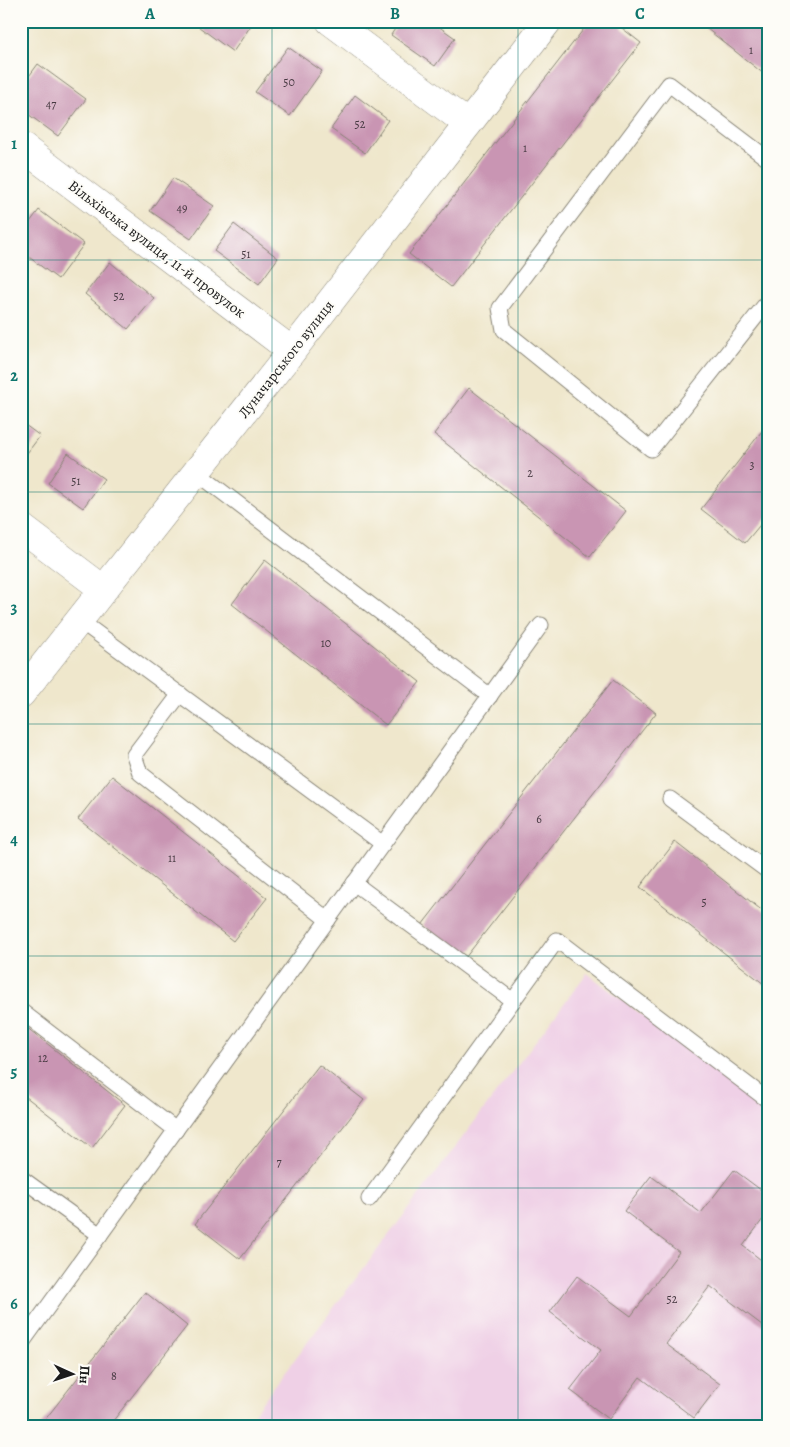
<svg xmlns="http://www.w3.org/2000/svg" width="790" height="1447" font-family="Alegreya,serif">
<rect width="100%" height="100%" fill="#fdfcf7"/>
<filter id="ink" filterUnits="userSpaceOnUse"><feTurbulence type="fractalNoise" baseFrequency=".02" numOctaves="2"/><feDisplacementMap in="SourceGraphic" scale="10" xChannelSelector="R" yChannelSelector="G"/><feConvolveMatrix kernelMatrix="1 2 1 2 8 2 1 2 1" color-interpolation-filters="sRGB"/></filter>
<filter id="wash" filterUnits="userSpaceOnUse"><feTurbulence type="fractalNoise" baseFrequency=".0096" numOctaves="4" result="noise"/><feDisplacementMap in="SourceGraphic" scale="20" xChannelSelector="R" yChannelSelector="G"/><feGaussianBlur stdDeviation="1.12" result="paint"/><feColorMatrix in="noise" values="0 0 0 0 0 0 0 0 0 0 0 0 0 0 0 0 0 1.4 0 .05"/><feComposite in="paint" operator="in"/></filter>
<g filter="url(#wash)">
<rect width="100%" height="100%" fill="#efe7cc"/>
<polygon fill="#efd0e6" points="587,973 769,1112 769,1426 271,1426 254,1413"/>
<g id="blocks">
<g fill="#c995b3">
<polygon points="191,21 254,21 233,52"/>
<polygon points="400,21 431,21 455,38 435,66 391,35"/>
<polygon points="590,21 613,21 641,43 451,287 409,254"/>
<polygon points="697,21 769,21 769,78"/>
<polygon points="288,47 322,71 290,116 255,92"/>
<polygon points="38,64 86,99 58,136 21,109 21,87"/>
<polygon points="355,95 388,120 365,153 331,129"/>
<polygon points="173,178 214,206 191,239 150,211"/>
<polygon points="39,210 84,244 58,279 21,251 21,234"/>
<polygon points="234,224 278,258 259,284 214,251"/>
<polygon points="110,262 154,298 128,329 85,294"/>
<polygon points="469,388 626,511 590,557 434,434"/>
<polygon points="21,422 40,436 21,461"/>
<polygon points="769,422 769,514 745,543 701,509"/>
<polygon points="68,453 104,479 83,508 48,483"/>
<polygon points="265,560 420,682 386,725 232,604"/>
<polygon points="613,680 656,713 465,958 422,925"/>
<polygon points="112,776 267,898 233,941 78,819"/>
<polygon points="675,842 769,916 769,988 640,887"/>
<polygon points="21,1023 125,1105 92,1148 21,1093"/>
<polygon points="319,1065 364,1100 240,1259 195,1224"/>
<polygon points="734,1170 769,1196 769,1211 743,1246 769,1266 769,1325 766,1328 710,1286 666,1344 720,1384 694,1418 640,1377 609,1419 570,1390 601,1350 550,1312 577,1276 631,1316 679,1252 624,1211 651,1176 701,1213"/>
<polygon points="145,1292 187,1326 109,1426 40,1426"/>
</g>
</g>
</g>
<g filter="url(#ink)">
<use href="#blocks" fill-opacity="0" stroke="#868274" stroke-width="1"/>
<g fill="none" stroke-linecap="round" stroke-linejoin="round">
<g stroke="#868274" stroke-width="17">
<g id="lane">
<polyline points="769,160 669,84 500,308 504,330 651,449 769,300"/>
<polyline points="196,472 490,696"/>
<polyline points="79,620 383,844"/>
<polyline points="180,694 134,755 140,773 328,920"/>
<polyline points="670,799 769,872"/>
<polyline points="354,883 513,1001"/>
<polyline points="21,1011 176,1130"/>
<polyline points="21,1178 100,1235"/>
<polyline points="369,1199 557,940 769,1101"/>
<polyline points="21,1344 541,625"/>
</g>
</g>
<g stroke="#868274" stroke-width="29">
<g id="street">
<polyline points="330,21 468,124"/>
<polyline points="21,146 292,351"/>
<polyline points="21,527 103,589"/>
<polyline points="21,694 292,351 548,21"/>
</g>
</g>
<use href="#lane" stroke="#fff" stroke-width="15"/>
<use href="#street" stroke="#fff" stroke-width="28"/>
</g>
</g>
<path fill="none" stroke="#0f766e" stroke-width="1" stroke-opacity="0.55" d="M272,21V1426M518,21V1426M21,260H769M21,492H769M21,724H769M21,956H769M21,1188H769"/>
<g text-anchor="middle" stroke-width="4" stroke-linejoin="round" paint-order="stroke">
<g font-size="12" fill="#473a42">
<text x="751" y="54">1</text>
<text x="289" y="86">50</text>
<text x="51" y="108">47</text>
<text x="360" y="128">52</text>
<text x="525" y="152">1</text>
<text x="182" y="212">49</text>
<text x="246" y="258">51</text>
<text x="119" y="300">52</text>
<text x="752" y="469">3</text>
<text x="530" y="477">2</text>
<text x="76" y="485">51</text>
<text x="326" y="647">10</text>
<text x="539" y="823">6</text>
<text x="172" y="862">11</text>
<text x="704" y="906">5</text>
<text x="43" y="1062">12</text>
<text x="279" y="1166">7</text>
<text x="672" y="1303">52</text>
<text x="114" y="1380">8</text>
</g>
<g font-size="15" fill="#1c1c1c" stroke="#fdfcf7">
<text transform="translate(157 249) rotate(37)" y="5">Вільхівська вулиця, 11-й провулок</text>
<text transform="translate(286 359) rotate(-52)" y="5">Луначарського вулиця</text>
</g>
</g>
<rect width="790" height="1447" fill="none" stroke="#fdfcf7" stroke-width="55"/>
<g transform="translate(72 1374) rotate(93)" stroke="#fdfcf7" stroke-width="4" paint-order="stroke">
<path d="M0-4L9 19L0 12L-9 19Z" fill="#1c1c1c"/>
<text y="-8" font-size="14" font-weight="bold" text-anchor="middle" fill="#1c1c1c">Пн</text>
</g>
<rect x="28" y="28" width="734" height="1392" fill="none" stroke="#0f766e" stroke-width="2"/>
<g font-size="16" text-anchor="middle" font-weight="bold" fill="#0f766e">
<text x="150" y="19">A</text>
<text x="395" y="19">B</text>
<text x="640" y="19">C</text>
<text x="14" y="149">1</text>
<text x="14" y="381">2</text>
<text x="14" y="613">3</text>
<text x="14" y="845">4</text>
<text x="14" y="1077">5</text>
<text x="14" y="1309">6</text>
</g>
</svg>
